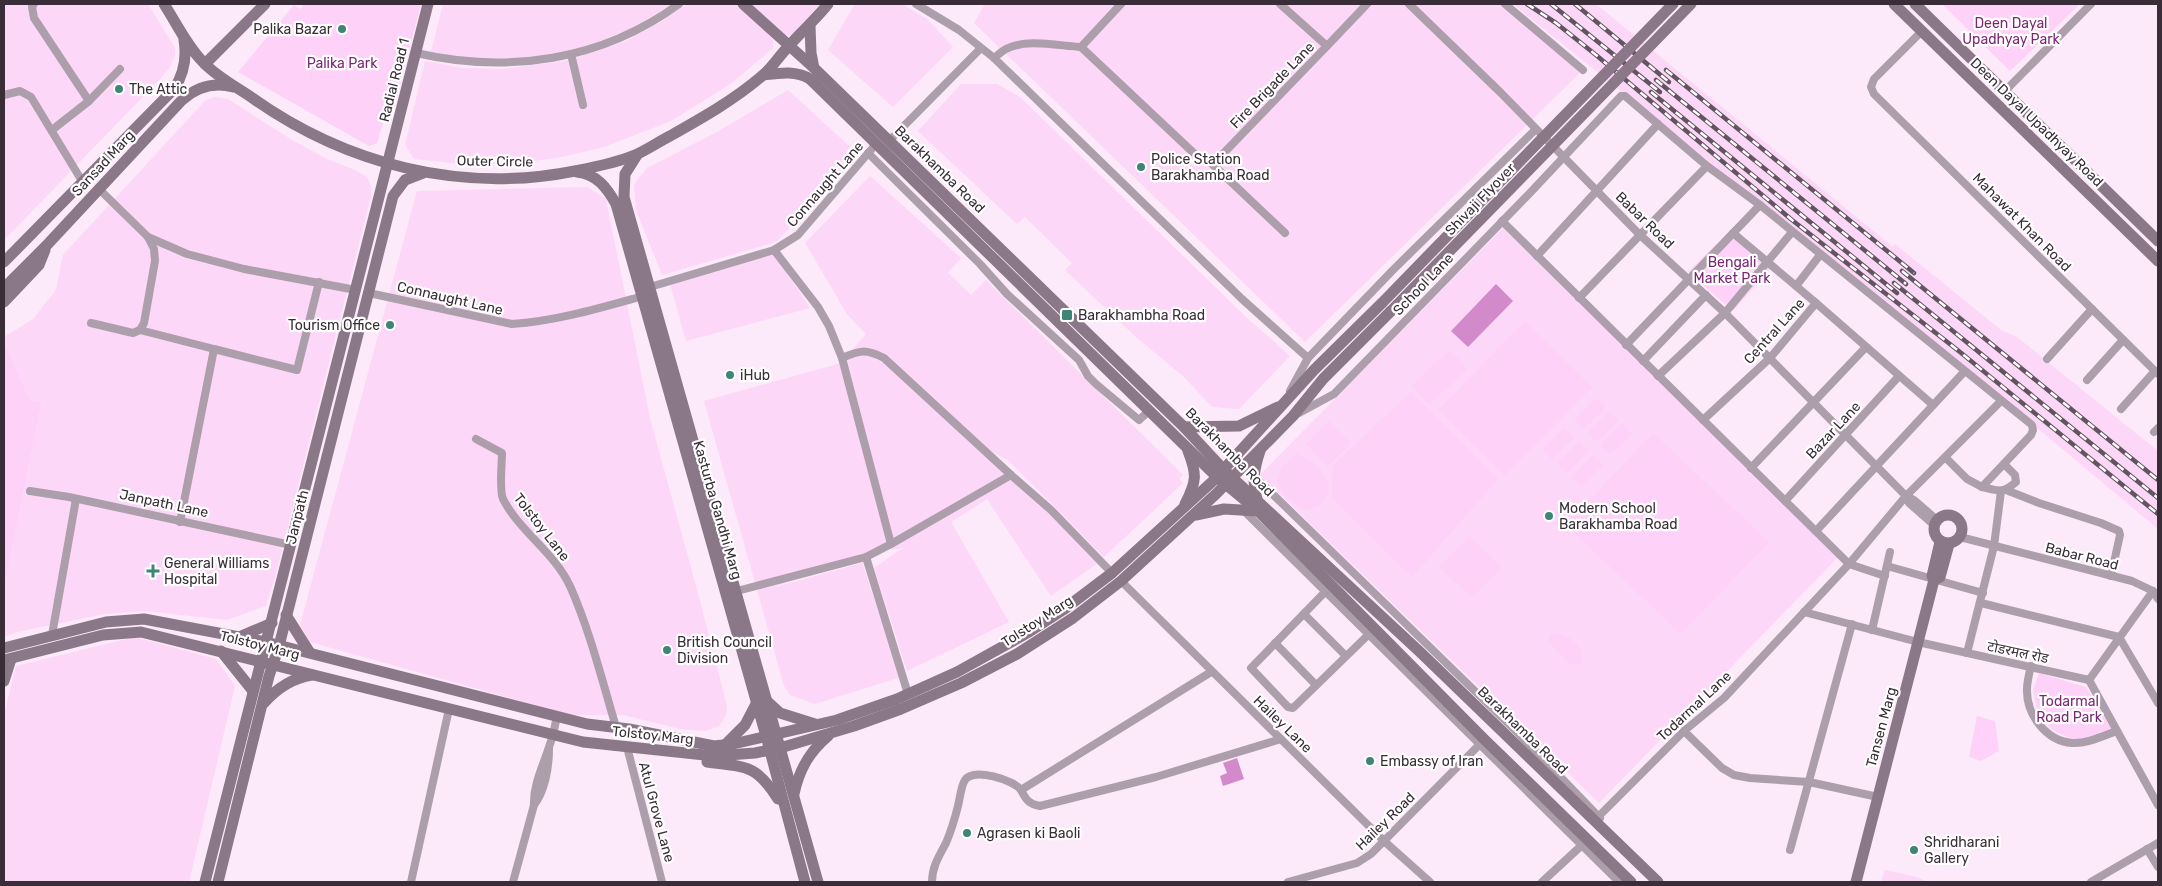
<svg xmlns="http://www.w3.org/2000/svg" width="2162" height="886" font-family="Rubik,'Noto Sans Devanagari',sans-serif">
<rect width="100%" height="100%" fill="#fce9f9"/>
<g fill="#fdd7f7">
<polygon points="4,4 148,4 175,48 175,55 170,67 161,78 5,239"/>
<polygon points="443,4 672,4 633,28 576,50 535,58 474,59 431,52"/>
<polygon points="687,4 737,4 773,39 773,48 732,83 671,121 604,147 557,158 509,164 461,164 414,159 405,145 425,61 462,68 503,69 565,61 624,42 661,22"/>
<polygon points="749,4 820,4 792,35 783,36"/>
<polygon points="855,4 902,4 927,19 953,47 893,107 828,50"/>
<polygon points="985,4 1501,4 1584,69 1305,342 974,23"/>
<polygon points="1513,4 1596,4 1893,247 1895,244 2001,330 2017,337 2158,451 2158,529 2031,423"/>
<polygon points="961,84 997,84 1020,97 1247,318 1290,356 1239,409 1212,407 1185,378 1136,337 1065,270 1072,263 1025,217 1017,224 918,131"/>
<polygon points="788,90 859,155 776,242 662,275 636,210 634,184 647,168 717,132"/>
<polygon points="215,97 228,99 292,140 329,160 355,170 367,177 371,187 371,196 275,577 266,606 227,620 145,611 105,614 17,632 4,637 4,590 42,403 30,400 4,342 4,337 33,319 56,290 63,255 202,104 206,100"/>
<polygon points="870,176 961,258 948,273 971,295 986,280 1183,475 1179,479 1183,483 1104,557 1009,461 960,434 1014,480 1099,562 1051,596 987,499 951,522 1009,622 907,671 874,568 903,548 867,553 768,589 862,563 901,677 815,704 790,695 784,686 704,401 841,363 866,334 847,314 805,243"/>
<polygon points="587,187 606,199 650,418 699,597 727,706 726,715 719,726 706,731 680,729 623,715 571,715 310,642 300,625 417,191"/>
<polygon points="1503,228 1838,557 1599,803 1260,475"/>
<polygon points="774,254 810,308 686,341 670,284"/>
<polygon points="135,637 216,659 235,686 189,882 4,882 4,715 16,666"/>
<polygon points="1885,870 1917,877 1927,882 1881,882"/>
</g>
<g fill="#fed2f8">
<polygon points="304,4 421,4 394,107 388,106 377,143 369,146 238,72 294,5 301,9"/>
<polygon points="1942,4 2080,4 2010,71"/>
<polygon points="1732,229 1775,263 1733,311 1688,272"/>
<polygon points="1525,321 1592,387 1505,475 1438,410"/>
<polygon points="4,342 30,400 42,402 4,590"/>
<polygon points="1450,350 1467,369 1429,405 1411,386"/>
<polygon points="1411,392 1498,479 1412,577 1331,497 1333,465"/>
<polygon points="1596,398 1606,408 1584,429 1574,420"/>
<polygon points="1609,411 1619,421 1597,442 1587,433"/>
<polygon points="1329,421 1351,443 1328,466 1306,444"/>
<polygon points="1622,424 1632,434 1610,455 1600,445"/>
<polygon points="1564,428 1574,438 1552,459 1542,449"/>
<polygon points="1653,433 1769,542 1681,634 1566,525"/>
<polygon points="1579,441 1589,451 1567,473 1557,463"/>
<path d="M1297,454C1314,458 1341,485 1323,502C1319,507 1310,509 1305,510C1292,504 1284,495 1277,483C1279,469 1286,462 1297,454Z"/>
<polygon points="1593,455 1603,465 1581,487 1571,477"/>
<polygon points="1469,536 1502,567 1472,598 1439,567"/>
<path d="M1557,633C1570,636 1588,649 1579,664L1572,665L1566,661L1548,641L1550,635Z"/>
<polygon points="2039,673 2086,687 2112,730 2095,739 2071,739 2051,729 2038,714 2033,690"/>
<polygon points="1977,716 1995,721 1999,751 1981,761 1969,757"/>
</g>
<g fill="#d38aca">
<polygon points="1496,284 1513,301 1468,347 1451,331"/>
<polygon points="1237,758 1244,779 1223,786 1220,776 1227,773 1223,763"/>
</g>
<g fill="none" stroke-linecap="round" stroke-linejoin="round">
<g stroke="#ac9eaa" stroke-width="8">
<polyline points="34,4 32,7 34,18 89,101"/>
<polyline points="916,4 959,30 994,58 1242,299 1308,358"/>
<polyline points="1409,4 1500,92 1639,234 1725,313 1906,496 1909,503 1934,525"/>
<polyline points="1505,4 1583,70"/>
<polyline points="1922,31 1874,79 1871,87 1874,94 2158,374"/>
<polyline points="1327,46 1367,4"/>
<polyline points="1081,47 1199,158 1209,161 1285,233"/>
<path d="M416,53C508,74 601,61 679,4"/>
<polyline points="571,54 583,105"/>
<path d="M994,58C998,55 1002,51 1006,49C1027,38 1059,46 1081,47L1121,4"/>
<polyline points="2005,91 2091,4"/>
<polyline points="4,95 20,91 31,97 82,181"/>
<polyline points="52,130 89,101 120,69"/>
<polyline points="889,141 981,48"/>
<polyline points="868,153 980,264 1007,294 1079,360 1088,376 1096,384 1139,420 1150,410"/>
<polyline points="1209,161 1218,159 1327,46 1280,4"/>
<polyline points="1502,221 1849,564 1885,576"/>
<polyline points="1733,233 1796,286"/>
<polyline points="148,237 187,254 244,269 356,290"/>
<path d="M774,250L818,307L829,326L842,358C860,350 866,349 884,358L1011,475L1051,510L1112,573"/>
<polyline points="1537,256 1658,124"/>
<polyline points="650,287 774,250 798,235 876,144"/>
<path d="M369,293L512,324C557,321 600,308 643,296"/>
<polyline points="1579,298 1707,166"/>
<polyline points="1816,303 1933,405"/>
<polyline points="91,323 133,333 140,330 144,323 155,261 154,249 148,237 99,189"/>
<polyline points="140,330 214,349"/>
<polyline points="1626,345 1760,205"/>
<polyline points="842,358 891,544 1011,475"/>
<polyline points="2047,359 2092,309"/>
<polyline points="1643,361 1706,295"/>
<polyline points="1658,376 1725,313 1792,232"/>
<polyline points="2087,380 2123,340"/>
<polyline points="1290,391 1308,358 1394,269 1535,130"/>
<polyline points="2121,409 2155,371"/>
<polyline points="1299,413 1334,394 1529,194 1621,96 1625,96 1707,166 1760,205 2032,425 2033,430 2031,435 1982,487 1967,479 1946,458"/>
<polyline points="1703,420 1770,358 1816,303 1796,286 1820,255"/>
<polyline points="2154,432 2158,428"/>
<path d="M476,439L502,453C502,464 499,490 503,499C520,532 554,552 570,586C590,631 602,680 616,727"/>
<polyline points="1751,468 1866,347"/>
<polyline points="1253,475 1517,732 1600,818"/>
<path d="M1982,487C1999,491 2002,494 2016,482L2015,475L2004,464"/>
<polyline points="2006,490 2039,503 2101,523 2119,531 2120,535 2111,576"/>
<polyline points="30,491 69,497 291,545"/>
<polyline points="1908,497 1914,500 1937,520"/>
<polyline points="1785,501 1899,376"/>
<polyline points="1242,509 1619,882"/>
<polyline points="180,522 214,349 297,370 319,282"/>
<polyline points="1816,531 1964,372"/>
<polyline points="1960,537 2132,581 2153,591 2158,599"/>
<polyline points="866,557 891,544"/>
<polyline points="1887,566 1983,593"/>
<polyline points="1121,581 1384,841 1430,882"/>
<polyline points="737,591 866,557 908,694"/>
<polyline points="1325,592 1251,668 1288,707 1293,708 1368,635"/>
<polyline points="1981,603 2119,637 2158,703"/>
<polyline points="1804,612 1918,642 2089,680 2158,805"/>
<polyline points="1304,614 1346,656"/>
<polyline points="1872,630 1890,552"/>
<polyline points="52,635 76,499"/>
<polyline points="1275,643 1316,685"/>
<polyline points="1967,653 1994,546 2001,491"/>
<path d="M2031,666C2029,674 2027,682 2027,689C2026,714 2046,741 2072,743C2087,744 2103,736 2117,731"/>
<path d="M1211,672L1021,790C1026,800 1029,804 1040,806L1156,777L1281,739"/>
<polyline points="2089,680 2153,591"/>
<polyline points="1684,731 1722,768 1734,775 1750,778 1809,782 1878,797"/>
<polyline points="627,747 662,882"/>
<path d="M534,805C545,791 549,767 549,749"/>
<polyline points="1598,817 1684,731 1724,698 1849,564 1906,496 2001,401"/>
<polyline points="2147,849 2158,867"/>
<polyline points="1790,850 1852,624"/>
<polyline points="411,882 449,709"/>
<path d="M513,882L534,805C533,785 543,766 549,747C553,737 555,726 557,716"/>
<path d="M932,882C932,867 939,856 946,843C951,831 955,818 958,806C960,798 961,786 965,780C973,767 1014,780 1021,790"/>
<polyline points="1288,882 1357,863 1371,854 1482,742"/>
<polyline points="1542,882 1581,846"/>
<polyline points="2091,882 2158,843"/>
</g>
<g stroke="#8a7787" stroke-width="11">
<path d="M164,4C177,24 187,46 203,62C217,77 235,86 251,97C345,164 460,194 575,171C595,167 616,163 635,155C647,150 658,142 670,136C702,118 734,100 762,76C772,68 779,56 788,47C801,32 816,19 828,4"/>
<polyline points="743,4 814,68"/>
<polyline points="1894,4 2158,261"/>
<polyline points="1915,4 2158,241"/>
<polyline points="810,26 811,53 814,68 1184,427 1223,469 1420,652 1658,882"/>
<polyline points="205,64 265,4"/>
<path d="M763,75C779,73 796,70 810,79L1217,477L1258,511L1484,739L1631,882"/>
<polyline points="637,155 625,174 624,197 818,882"/>
<path d="M577,172C597,174 607,188 616,204L766,736L805,882"/>
<path d="M4,262L174,89C184,74 187,58 184,40"/>
<path d="M4,288L46,246L182,100C197,87 214,82 233,87"/>
<polyline points="4,302 39,265 45,250"/>
<polyline points="1184,427 1239,426 1278,407"/>
<path d="M1257,499C1252,481 1254,469 1260,451"/>
<path d="M1185,504C1197,481 1197,474 1188,451"/>
<circle cx="1948" cy="529" r="14"/>
<polyline points="1196,515 1224,509 1257,511"/>
<polyline points="1934,580 1940,577 1949,544"/>
<polyline points="286,615 310,653"/>
<polyline points="239,637 272,623"/>
<polyline points="4,648 106,622 144,619 266,642 587,724 629,729 714,746 733,744 837,720 897,699 957,672 1029,632 1063,610 1112,573 1213,481 1314,370 1382,303"/>
<polyline points="221,651 253,691"/>
<polyline points="4,660 103,635 141,632 583,742 714,756 755,753 780,748 854,726 901,709 961,683 1017,654 1073,618 1121,581 1216,494 1293,416 1323,379 1391,311"/>
<polyline points="4,681 11,659"/>
<polyline points="768,702 780,713 815,724"/>
<path d="M263,704C276,689 292,678 312,675"/>
<polyline points="726,744 745,725 757,702"/>
<path d="M707,762C746,767 756,764 778,799"/>
<path d="M794,794C799,770 809,752 828,736"/>
<polyline points="205,882 428,4"/>
<polyline points="218,882 269,676 279,646 393,196 405,180 423,173"/>
<polyline points="1856,882 1934,580 1932,576 1940,542"/>
</g>
<g stroke="#625460" stroke-width="4.5">
<g id="rail">
<polyline points="1527,4 1556,23 1596,55 1792,220 1960,352 2158,514"/>
<polyline points="1551,4 1660,92"/>
<polyline points="1575,4 1669,82"/>
<polyline points="1666,70 1914,273"/>
<polyline points="1656,80 1906,284"/>
<polyline points="1651,92 1897,293"/>
<polyline points="1902,271 2158,480"/>
<polyline points="1894,283 2158,498"/>
</g>
</g>
<use href="#rail" stroke="#fff" stroke-width="2.5" stroke-dasharray="8" stroke-linecap="butt"/>
<g stroke="#8a7787" stroke-width="11">
<polyline points="1382,303 1673,4"/>
<polyline points="1391,311 1691,4"/>
</g>
</g>
<g fill="#3f8478" stroke="#fff" stroke-width="2">
<circle cx="342" cy="29" r="5"/>
<circle cx="119" cy="89" r="5"/>
<circle cx="1141" cy="167" r="5"/>
<rect x="1061" y="309" width="12" height="12" rx="2.5"/>
<circle cx="390" cy="325" r="5"/>
<circle cx="730" cy="375" r="5"/>
<circle cx="1549" cy="516" r="5"/>
<path d="M150.5 563.5h5v5h5v5h-5v5h-5v-5h-5v-5h5z"/>
<circle cx="667" cy="650" r="5"/>
<circle cx="1370" cy="761" r="5"/>
<circle cx="967" cy="833" r="5"/>
<circle cx="1914" cy="850" r="5"/>
</g>
<g text-anchor="middle" stroke-width="4.5" stroke-linejoin="round" paint-order="stroke">
<g font-size="14" fill="#7b2675" stroke="#fff">
<text x="2011" y="28">Deen Dayal<tspan x="2011" dy="16">Upadhyay Park</tspan></text>
<text x="342" y="68">Palika Park</text>
<text x="1732" y="267">Bengali<tspan x="1732" dy="16">Market Park</tspan></text>
<text x="2069" y="706">Todarmal<tspan x="2069" dy="16">Road Park</tspan></text>
</g>
<g font-size="14" fill="#392d37" stroke="#fff" text-anchor="start">
<text x="332" y="34" text-anchor="end">Palika Bazar</text>
<text x="129" y="94">The Attic</text>
<text x="1151" y="164">Police Station<tspan x="1151" dy="16">Barakhamba Road</tspan></text>
<text x="1078" y="320">Barakhambha Road</text>
<text x="380" y="330" text-anchor="end">Tourism Office</text>
<text x="740" y="380">iHub</text>
<text x="1559" y="513">Modern School<tspan x="1559" dy="16">Barakhamba Road</tspan></text>
<text x="164" y="568">General Williams<tspan x="164" dy="16">Hospital</tspan></text>
<text x="677" y="647">British Council<tspan x="677" dy="16">Division</tspan></text>
<text x="1380" y="766">Embassy of Iran</text>
<text x="977" y="838">Agrasen ki Baoli</text>
<text x="1924" y="847">Shridharani<tspan x="1924" dy="16">Gallery</tspan></text>
</g>
<g font-size="14" fill="#392d37" stroke="#fff">
<text transform="translate(394 80) rotate(-76)" y="5">Radial Road 1</text>
<text transform="translate(1272 85) rotate(-46)" y="5">Fire Brigade Lane</text>
<text transform="translate(2037 122) rotate(44)" y="5">Deen Dayal Upadhyay Road</text>
<text transform="translate(495 161) rotate(1)" y="5">Outer Circle</text>
<text transform="translate(103 163) rotate(-47)" y="5">Sansad Marg</text>
<text transform="translate(940 169) rotate(44)" y="5">Barakhamba Road</text>
<text transform="translate(825 184) rotate(-49)" y="5">Connaught Lane</text>
<text transform="translate(1480 199) rotate(-46)" y="5">Shivaji Flyover</text>
<text transform="translate(1645 220) rotate(44)" y="5">Babar Road</text>
<text transform="translate(2022 222) rotate(45)" y="5">Mahawat Khan Road</text>
<text transform="translate(1423 284) rotate(-46)" y="5">School Lane</text>
<text transform="translate(450 298) rotate(13)" y="5">Connaught Lane</text>
<text transform="translate(1774 331) rotate(-48)" y="5">Central Lane</text>
<text transform="translate(1833 430) rotate(-47)" y="5">Bazar Lane</text>
<text transform="translate(1230 452) rotate(45)" y="5">Barakhamba Road</text>
<text transform="translate(164 503) rotate(12)" y="5">Janpath Lane</text>
<text transform="translate(718 510) rotate(74)" y="5">Kasturba Gandhi Marg</text>
<text transform="translate(297 517) rotate(-76)" y="5">Janpath</text>
<text transform="translate(542 527) rotate(52)" y="5">Tolstoy Lane</text>
<text transform="translate(2082 556) rotate(14)" y="5">Babar Road</text>
<text transform="translate(1037 621) rotate(-33)" y="5">Tolstoy Marg</text>
<text transform="translate(260 645) rotate(14)" y="5">Tolstoy Marg</text>
<text transform="translate(2018 652) rotate(12)" y="5">टोडरमल रोड</text>
<text transform="translate(1694 706) rotate(-43)" y="5">Todarmal Lane</text>
<text transform="translate(1283 724) rotate(44)" y="5">Hailey Lane</text>
<text transform="translate(1881 727) rotate(-75)" y="5">Tansen Marg</text>
<text transform="translate(1523 730) rotate(44)" y="5">Barakhamba Road</text>
<text transform="translate(653 735) rotate(6)" y="5">Tolstoy Marg</text>
<text transform="translate(657 812) rotate(75)" y="5">Atul Grove Lane</text>
<text transform="translate(1385 821) rotate(-44)" y="5">Hailey Road</text>
</g>
</g>
<rect width="2162" height="886" fill="none" stroke="#392d37" stroke-width="10"/>
</svg>
